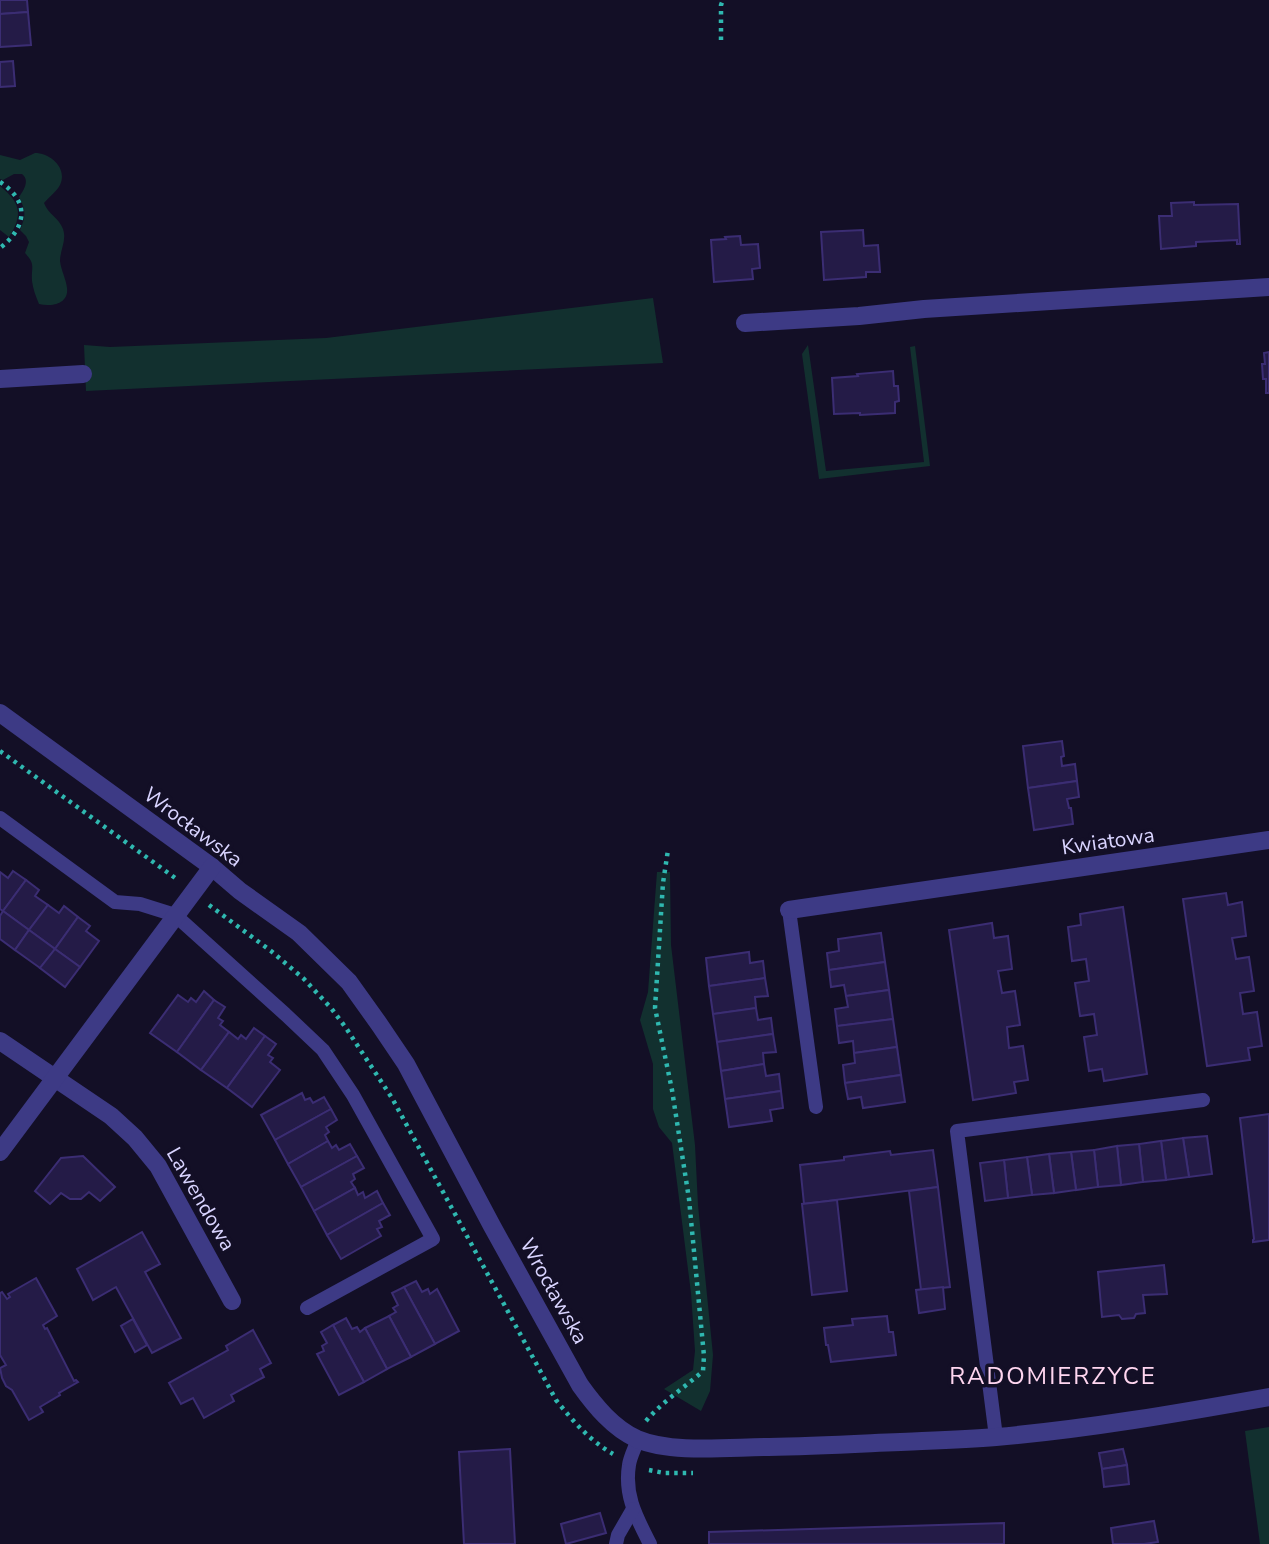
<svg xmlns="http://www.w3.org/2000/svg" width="1269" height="1544" font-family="'Nunito Sans',sans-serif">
<rect width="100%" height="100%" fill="#130f26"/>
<g fill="#12302f">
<path d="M35,153C50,153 68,168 60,185C57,191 49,197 44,203C48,214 59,218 63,229C67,240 60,250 60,261C61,270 66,279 67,288C69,304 51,307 39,304C36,297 33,289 32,281C31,266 36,265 25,253L29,242L26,236L20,230C26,216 26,211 19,197C24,190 30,180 22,174H14L3,180L0,179V155L20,160Z"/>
<path d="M0,186C21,203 23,215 9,237L0,230Z"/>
<polygon points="653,298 663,363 86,391 84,345 110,347 326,338"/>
<polygon points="808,345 826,471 924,462 910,347 915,346 930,466 819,479 802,354"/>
<polygon points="657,872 670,872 671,945 695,1145 698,1205 713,1355 710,1391 701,1411 664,1389 693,1370 695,1351 691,1293 672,1143 659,1127 653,1109 653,1064 640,1020 648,992"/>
<polygon points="1269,1427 1269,1544 1260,1544 1245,1431"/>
</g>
<g fill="#241b47" stroke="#3b2d73" stroke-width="2">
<polygon points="0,0 27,0 28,12 0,14"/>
<polygon points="28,12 31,45 0,47 0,14"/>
<polygon points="13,61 15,86 0,87 0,62"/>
<polygon points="1194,202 1194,205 1238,204 1240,244 1237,244 1237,240 1196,242 1196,246 1161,249 1159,216 1172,216 1171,203"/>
<polygon points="863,230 864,246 878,245 880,272 866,272 866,277 824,280 821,232"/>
<polygon points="740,236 741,245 758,244 760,268 752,269 753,279 714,282 711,240 726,239 725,237"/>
<polygon points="1269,352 1269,393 1266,393 1266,379 1263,379 1262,364 1265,364 1264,353"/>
<polygon points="893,371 894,386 898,386 899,401 895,402 895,413 860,415 860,413 834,414 832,378 858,376 857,374"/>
<polygon points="1062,741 1064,756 1061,757 1062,766 1075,764 1077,781 1028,788 1023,746"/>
<polygon points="1077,781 1079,797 1067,799 1069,808 1071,808 1073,824 1034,830 1028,788"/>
<polygon points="13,871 26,880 3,911 0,909 0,872 8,878"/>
<polygon points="26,880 39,890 35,896 48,905 29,930 3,911"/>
<polygon points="1226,893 1228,905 1242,902 1246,936 1232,938 1236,959 1249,957 1254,991 1240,993 1243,1014 1257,1012 1262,1046 1248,1048 1250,1060 1207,1066 1183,899"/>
<polygon points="48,905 59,913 64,906 78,917 55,949 29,930"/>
<polygon points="1123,907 1147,1074 1104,1081 1102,1069 1089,1071 1084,1037 1097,1035 1094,1014 1080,1016 1075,983 1089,981 1086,959 1072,961 1068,927 1081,925 1080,914"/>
<polygon points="3,911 29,930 15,950 0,939 0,916"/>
<polygon points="78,917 90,926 86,931 99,941 80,967 55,949"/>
<polygon points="992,923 994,938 1008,936 1012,969 998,971 1002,993 1015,991 1020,1025 1007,1027 1009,1048 1023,1046 1028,1080 1014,1082 1016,1093 973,1100 949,930"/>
<polygon points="29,930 55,949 40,968 15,950"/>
<polygon points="881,933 885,962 829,970 827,953 839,951 838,939"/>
<polygon points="55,949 80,967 65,987 40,968"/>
<polygon points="749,952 750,963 763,961 765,978 709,986 706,958"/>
<polygon points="885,962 889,990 846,996 844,985 831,987 829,970"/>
<polygon points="765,978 768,996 755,997 756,1008 713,1014 709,986"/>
<polygon points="889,990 893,1019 837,1026 835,1009 848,1007 846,996"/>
<polygon points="204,991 214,1000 177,1052 150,1033 178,995 188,1002 191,998 196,1002"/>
<polygon points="214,1000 225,1007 218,1018 223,1021 220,1025 229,1032 201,1070 177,1052"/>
<polygon points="756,1008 758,1020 771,1018 773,1034 717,1042 713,1014"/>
<polygon points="893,1019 897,1047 854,1053 853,1041 839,1043 837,1026"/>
<polygon points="254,1028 265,1036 227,1088 201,1070 229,1032 238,1039 241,1035 246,1039"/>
<polygon points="773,1034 776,1052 763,1053 764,1064 721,1071 717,1042"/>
<polygon points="265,1036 276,1044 268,1055 273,1058 270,1062 280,1070 252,1107 227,1088"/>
<polygon points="897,1047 901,1075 845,1083 843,1065 855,1063 854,1053"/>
<polygon points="764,1064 766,1076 779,1074 781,1091 725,1099 721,1071"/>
<polygon points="901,1075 905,1102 863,1108 861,1097 848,1099 845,1083"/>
<polygon points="781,1091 783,1108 770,1110 772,1121 729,1127 725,1099"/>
<polygon points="302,1093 305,1100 310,1098 313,1103 324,1097 331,1109 275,1140 261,1115"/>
<polygon points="331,1109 337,1120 326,1127 329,1132 325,1135 328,1141 288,1164 275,1140"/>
<polygon points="1269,1114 1269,1240 1253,1242 1253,1240 1254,1239 1240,1118"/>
<polygon points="1207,1136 1212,1174 1189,1177 1183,1138"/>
<polygon points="1183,1138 1189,1177 1166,1180 1161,1141"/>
<polygon points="328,1141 332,1148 336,1145 339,1150 350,1144 357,1156 301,1187 288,1164"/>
<polygon points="1161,1141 1166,1180 1143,1182 1139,1144"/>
<polygon points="1139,1144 1143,1182 1121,1185 1117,1146"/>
<polygon points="1117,1146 1121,1185 1098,1187 1094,1150"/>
<polygon points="933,1150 938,1187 804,1204 800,1165 844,1160 844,1157 890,1151 891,1155"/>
<polygon points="1094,1150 1098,1187 1076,1190 1071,1152"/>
<polygon points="1071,1152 1076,1190 1054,1193 1049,1154"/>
<polygon points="1049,1154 1054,1193 1032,1195 1027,1157"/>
<polygon points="83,1156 115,1187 100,1201 89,1192 81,1199 70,1199 61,1193 50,1204 35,1191 61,1158"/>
<polygon points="357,1156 364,1168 353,1174 355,1179 351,1182 355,1188 314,1211 301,1187"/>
<polygon points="1027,1157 1032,1195 1008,1198 1004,1160"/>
<polygon points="1004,1160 1008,1198 985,1201 980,1163"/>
<polygon points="938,1187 950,1287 921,1290 909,1191"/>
<polygon points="355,1188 358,1195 363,1192 365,1198 377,1191 383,1203 327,1235 314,1211"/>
<polygon points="837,1200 847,1291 812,1295 802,1204"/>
<polygon points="383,1203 390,1215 379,1221 382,1227 377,1229 381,1236 341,1259 327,1235"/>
<polygon points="142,1232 160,1264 145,1272 181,1338 152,1353 116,1287 93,1300 77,1269"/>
<polygon points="1164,1265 1167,1294 1143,1295 1145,1313 1136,1314 1134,1318 1122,1319 1119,1315 1102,1317 1098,1272"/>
<polygon points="36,1278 57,1316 43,1325 45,1329 47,1328 74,1381 76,1380 78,1382 59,1393 60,1395 40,1407 43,1412 29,1420 12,1390 6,1386 2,1378 0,1368 6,1365 0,1355 0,1293 2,1292 7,1299 10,1297 8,1294"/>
<polygon points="416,1281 422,1292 428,1289 430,1294 437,1289 459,1331 435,1344 404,1287"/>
<polygon points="404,1287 435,1344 411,1357 389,1316 396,1312 393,1308 398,1305 392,1293"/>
<polygon points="943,1287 945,1309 919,1313 916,1290"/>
<polygon points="389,1316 411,1357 387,1369 365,1328"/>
<polygon points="887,1316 889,1332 893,1332 896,1355 831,1362 828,1345 826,1345 824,1328 853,1325 852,1319"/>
<polygon points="346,1318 352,1329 357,1327 360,1332 365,1328 387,1369 364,1382 333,1325"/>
<polygon points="133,1319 147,1345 135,1352 121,1326"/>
<polygon points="333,1325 364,1382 339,1395 317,1354 324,1351 322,1346 327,1343 321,1332"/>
<polygon points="253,1330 271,1363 260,1369 264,1377 231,1395 234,1401 204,1418 193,1398 181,1404 169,1383 228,1350 226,1346"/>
<polygon points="510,1449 515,1544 464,1544 459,1452"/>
<polygon points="1123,1449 1127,1465 1102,1469 1099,1453"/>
<polygon points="1127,1465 1129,1484 1104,1487 1102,1469"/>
<polygon points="600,1513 606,1533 566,1544 561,1524"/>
<polygon points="1154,1521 1158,1542 1144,1544 1113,1544 1111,1528"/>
<polygon points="1004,1523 1004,1544 709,1544 709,1532"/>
</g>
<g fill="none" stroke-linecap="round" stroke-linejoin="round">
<g stroke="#2fb8b0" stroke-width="4.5" stroke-dasharray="3.5 5" stroke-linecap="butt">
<polyline points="721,40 721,5 723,0"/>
<path d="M0,182C31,202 26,228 0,248"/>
<polyline points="0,751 178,880"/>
<path d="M209,905L271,951L304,979L331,1008L346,1028L392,1098L556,1400C573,1421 589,1440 613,1454"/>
<path d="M646,1421C663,1401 684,1388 703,1371L704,1356L689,1199L672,1090L655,1008L663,883L668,850"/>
<polyline points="649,1470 664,1473 693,1473"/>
</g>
<g stroke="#3d3a85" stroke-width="14">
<polyline points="0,818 115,902 140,904 175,915 285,1014 323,1050 353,1095 433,1239 307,1308"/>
<polyline points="789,910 816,1107"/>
<polyline points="996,1437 957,1131 1203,1100"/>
<path d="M638,1439C635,1448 630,1457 629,1465C624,1496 637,1518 650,1544"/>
<polyline points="616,1544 618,1535 633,1509"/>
</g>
<g stroke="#3d3a85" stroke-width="18">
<polyline points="745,323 859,316 924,309 1269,287"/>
<polyline points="0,379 83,374"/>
<path d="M0,713L212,867L240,891L299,933L349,982L379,1024L406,1064L492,1226L580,1385C595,1406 613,1428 637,1439C672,1454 731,1447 769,1447C820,1446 871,1443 922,1441C947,1440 972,1439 996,1437C1088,1429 1179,1413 1269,1397"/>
<polyline points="789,910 1269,840"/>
<polyline points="0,1041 111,1116 135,1138 158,1166 232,1301"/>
<polyline points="0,1152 212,867"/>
</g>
</g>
<g text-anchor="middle" stroke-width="7" stroke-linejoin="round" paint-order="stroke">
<g font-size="21" fill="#d9d4ff" stroke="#130f26">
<text transform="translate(193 827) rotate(37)" y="7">Wrocławska</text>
<text transform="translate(1108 841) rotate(-8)" y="7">Kwiatowa</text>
<text transform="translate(201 1199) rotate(60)" y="7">Lawendowa</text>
<text transform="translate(554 1291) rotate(61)" y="7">Wrocławska</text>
</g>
<g font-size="24" letter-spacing="2" fill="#ffd6f0" stroke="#130f26">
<text x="1053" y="1384">RADOMIERZYCE</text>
</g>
</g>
</svg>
